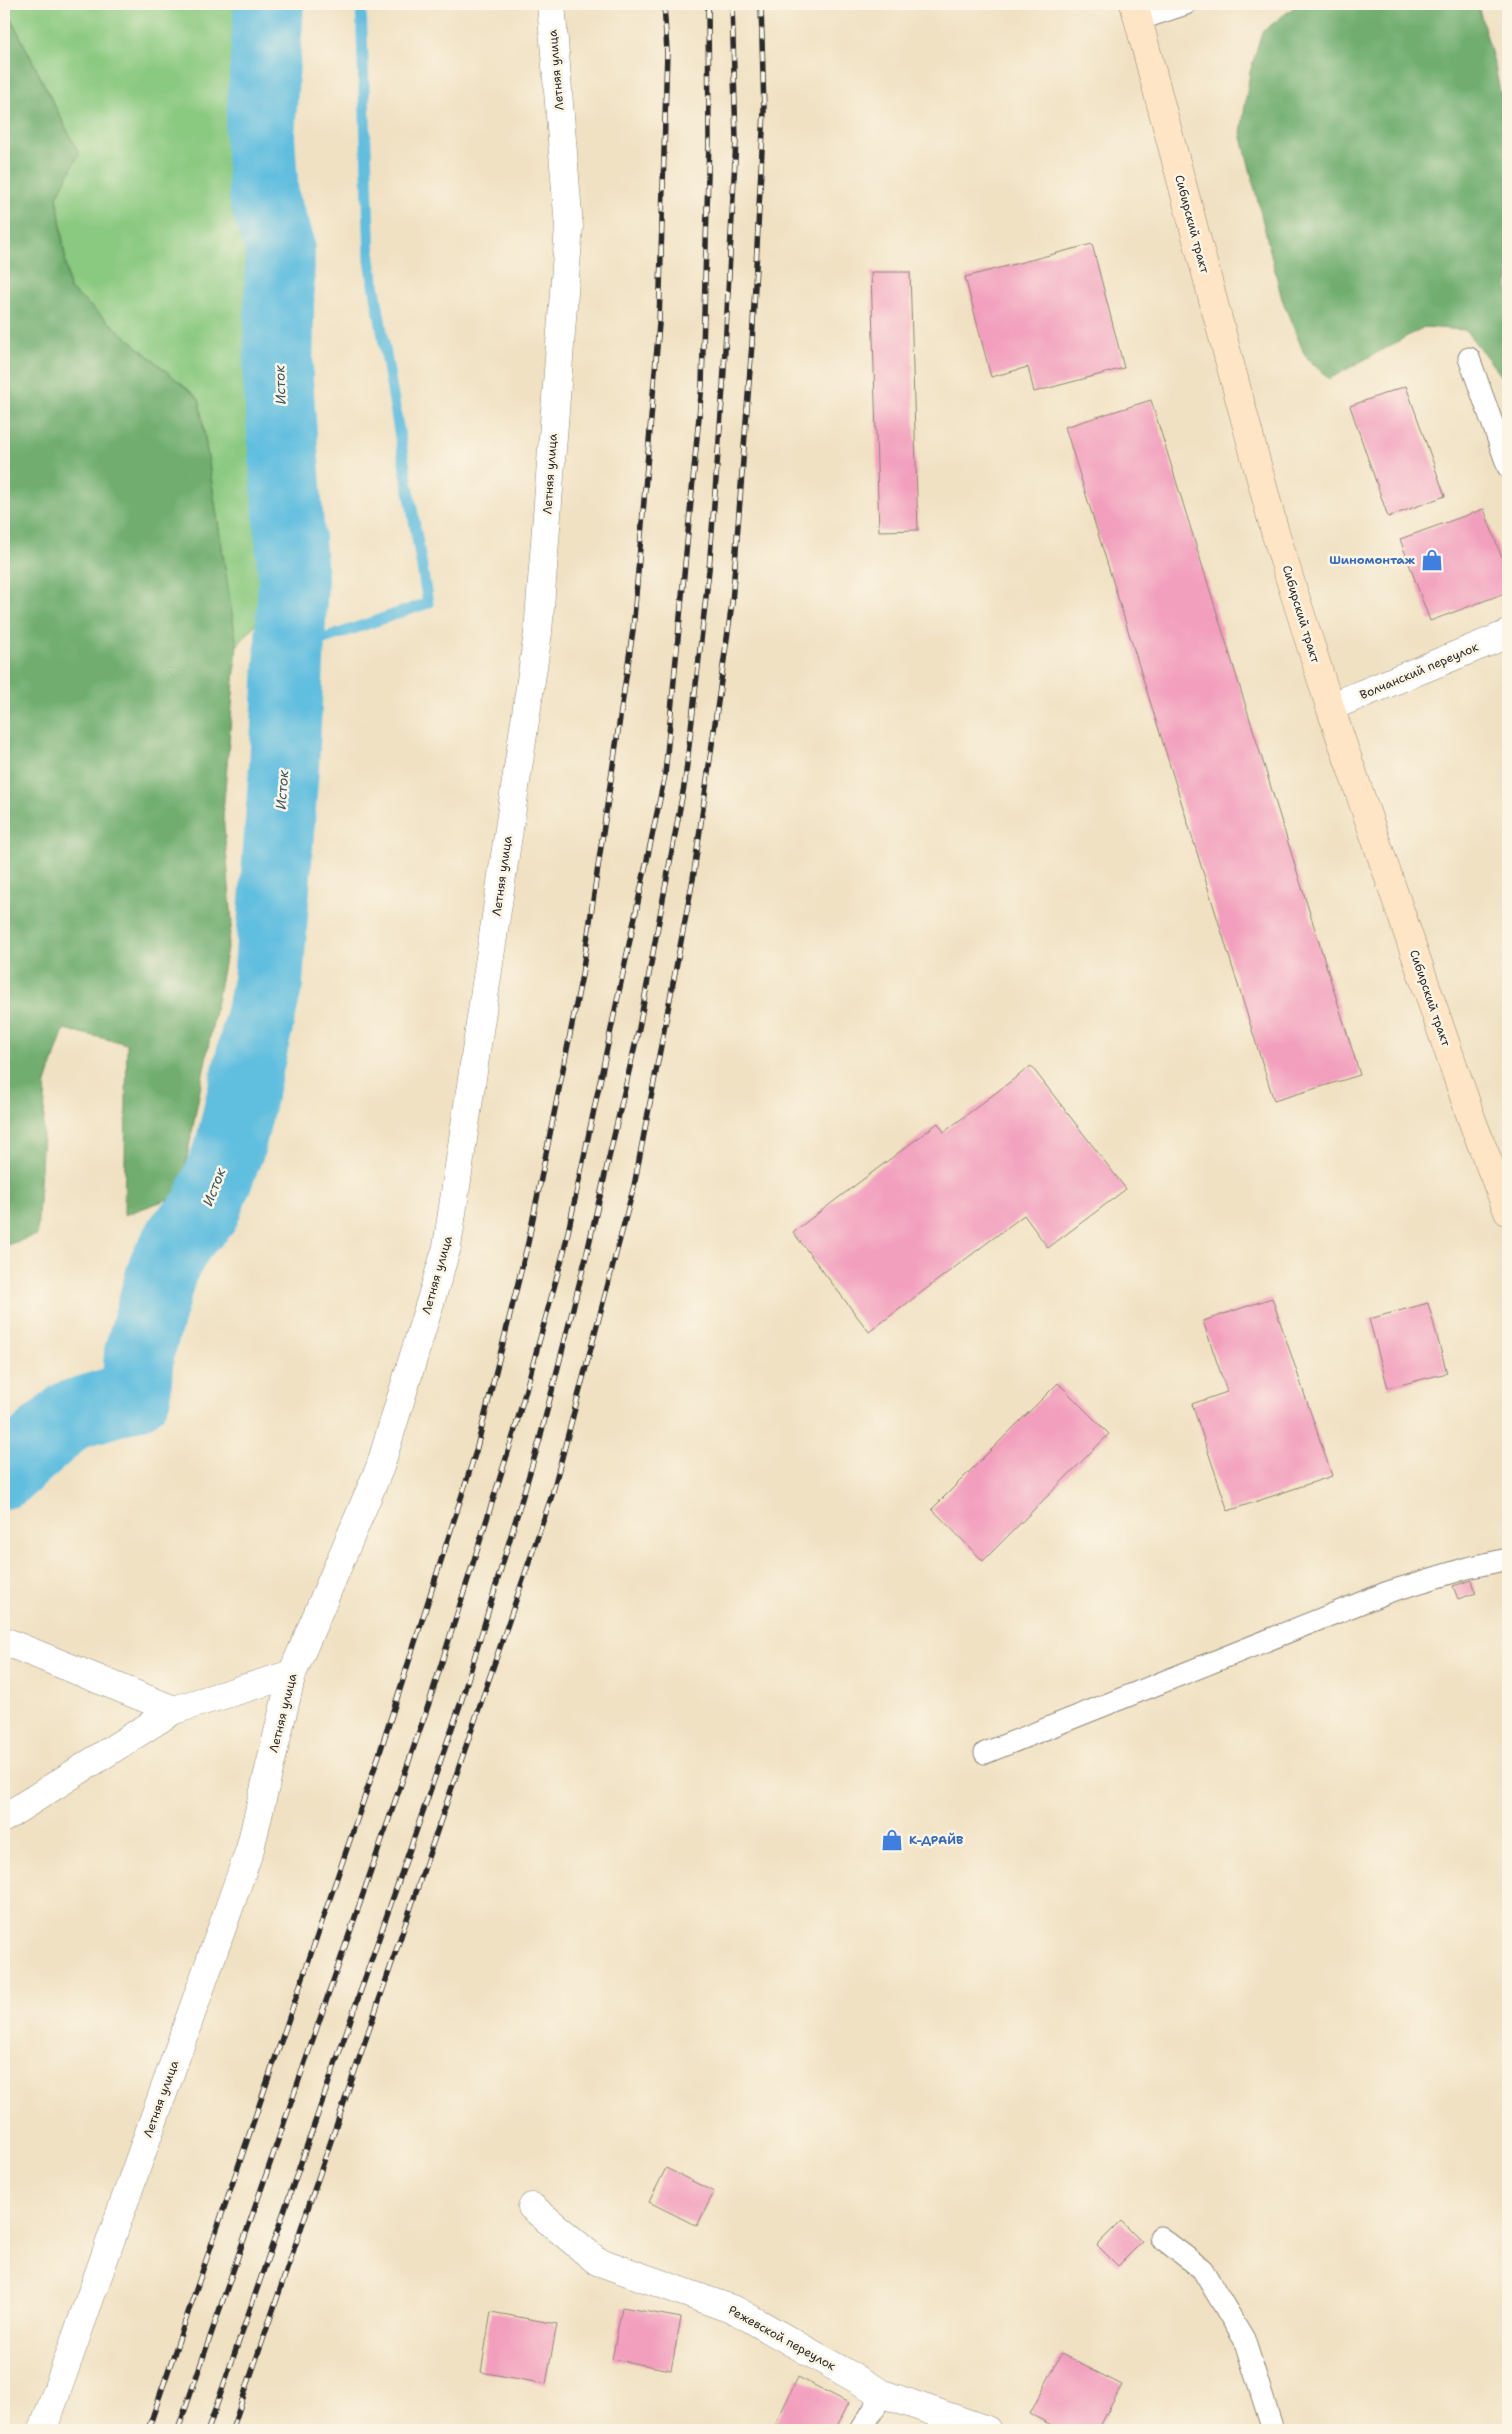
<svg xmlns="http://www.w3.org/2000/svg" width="1512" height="2434" font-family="'Shantell Sans',sans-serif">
<rect width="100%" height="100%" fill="#fcf5e5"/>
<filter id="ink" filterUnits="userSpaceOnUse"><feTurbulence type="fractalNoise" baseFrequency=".02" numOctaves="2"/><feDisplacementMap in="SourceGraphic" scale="10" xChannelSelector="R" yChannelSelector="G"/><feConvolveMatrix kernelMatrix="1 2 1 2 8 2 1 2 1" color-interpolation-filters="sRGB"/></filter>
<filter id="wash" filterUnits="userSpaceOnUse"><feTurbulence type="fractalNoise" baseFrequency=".0096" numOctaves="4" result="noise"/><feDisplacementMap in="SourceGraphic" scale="20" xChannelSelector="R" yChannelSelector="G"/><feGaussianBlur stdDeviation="1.12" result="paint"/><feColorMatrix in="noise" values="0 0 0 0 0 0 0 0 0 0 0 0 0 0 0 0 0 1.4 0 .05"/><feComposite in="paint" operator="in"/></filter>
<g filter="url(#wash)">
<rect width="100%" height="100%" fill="#f0e1c2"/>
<polygon fill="#8ac980" stroke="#5a7a56" points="4,4 269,4 260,136 264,198 280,248 278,381 293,579 237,646 199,399 69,288 57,196 79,154"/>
<g fill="#6fad6e" stroke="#4d6c4c">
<polygon points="1298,4 1476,4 1479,9 1495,66 1508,134 1508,384 1465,330 1424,327 1329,379 1305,356 1282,299 1241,133 1250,72 1262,32"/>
<polygon points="4,5 79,154 57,196 69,288 199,399 237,646 223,813 232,922 180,1195 124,1215 127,1044 64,1029 46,1083 37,1235 4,1246"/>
</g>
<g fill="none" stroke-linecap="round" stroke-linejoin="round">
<polyline stroke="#61bedf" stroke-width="11" points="289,651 428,603 370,260 361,4"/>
<polyline stroke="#61bedf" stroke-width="70" points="4,1474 71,1415 136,1395 139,1353 163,1268 181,1236 204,1213 230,1147 268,982 284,767 293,579 278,381 280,248 264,198 260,136 269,4"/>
</g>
<g id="blocks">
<g fill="#f29fbd">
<polygon points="1092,244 1124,368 1034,392 1028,367 991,377 965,277"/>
<polygon points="871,272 910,272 918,530 879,531"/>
<polygon points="1406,386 1445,496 1388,517 1350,406"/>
<polygon points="1151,400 1360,1075 1274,1101 1065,427"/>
<polygon points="1484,509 1508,575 1508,592 1430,621 1400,539"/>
<polygon points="1031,1066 1126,1189 1048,1248 1024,1215 869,1332 793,1232 938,1123 944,1132"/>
<polygon points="1272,1298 1332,1476 1228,1511 1192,1404 1227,1392 1203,1321"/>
<polygon points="1428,1303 1447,1373 1388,1388 1369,1319"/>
<polygon points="1058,1383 1109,1434 983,1561 932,1509"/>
<polygon points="1472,1580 1476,1593 1458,1599 1453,1586"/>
<polygon points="666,2168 714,2192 697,2226 649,2202"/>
<polygon points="1121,2221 1142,2242 1118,2266 1097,2245"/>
<polygon points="622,2307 681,2318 671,2370 612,2359"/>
<polygon points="491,2312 557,2324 546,2384 481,2372"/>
<polygon points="1061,2354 1122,2385 1098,2430 1061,2430 1030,2414"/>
<polygon points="798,2377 849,2403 835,2430 786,2430 775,2425"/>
</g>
</g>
</g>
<g filter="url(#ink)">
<use href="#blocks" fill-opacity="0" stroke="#8e8676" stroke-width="1"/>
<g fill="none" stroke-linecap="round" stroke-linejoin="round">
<g stroke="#8e8676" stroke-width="23">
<g id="service">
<polyline points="1138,20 1186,4"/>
<polyline points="1469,358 1508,467"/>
<polyline points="985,1753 1388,1592 1467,1568 1508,1559"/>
<polyline points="1160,2237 1202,2269 1244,2339 1273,2430"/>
<polyline points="861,2430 883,2394"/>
</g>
</g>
<g stroke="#8e8676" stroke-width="29">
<g id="minor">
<polyline points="1330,707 1508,634"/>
<polyline points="4,1641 174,1710 292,1674"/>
<polyline points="4,1818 174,1710"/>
<polyline points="532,2207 597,2261 737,2311 883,2394 987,2430"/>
<polyline points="43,2430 250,1849 292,1674 380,1467 447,1247 538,633 569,227 551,4"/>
</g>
</g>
<g stroke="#8e8676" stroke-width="29">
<polyline id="secondary" points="1134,4 1275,532 1330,707 1473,1123 1508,1212"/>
</g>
<use href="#service" stroke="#fff" stroke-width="21"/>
<use href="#minor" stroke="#fff" stroke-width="28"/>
<use href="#secondary" stroke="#fde5c5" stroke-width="28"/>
<g stroke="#2b2b2b" stroke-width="5.5">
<g id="rail">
<polyline points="148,2430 379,1755 476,1451 528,1243 582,975 633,630 659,324 667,51 664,4"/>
<polyline points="178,2430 429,1703 514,1433 564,1251 665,775 702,385 709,140 708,4"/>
<polyline points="208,2430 461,1702 539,1442 586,1257 639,1028 685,781 709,570 723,388 736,140 732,4"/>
<polyline points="232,2430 552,1495 634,1186 693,879 732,603 752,344 764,111 761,4"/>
</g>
</g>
<use href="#rail" stroke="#fcf5e5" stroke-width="4" stroke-dasharray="11" stroke-linecap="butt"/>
</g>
</g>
<defs>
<g id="shop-bare" transform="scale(1.725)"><path d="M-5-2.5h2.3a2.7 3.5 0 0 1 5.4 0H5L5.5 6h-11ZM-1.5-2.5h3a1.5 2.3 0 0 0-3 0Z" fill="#3f7fe0" stroke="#fcf5e5" stroke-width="2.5" paint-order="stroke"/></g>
</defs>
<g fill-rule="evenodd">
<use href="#shop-bare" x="1432" y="560"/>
<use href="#shop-bare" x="892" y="1840"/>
</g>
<g text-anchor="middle" stroke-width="5" stroke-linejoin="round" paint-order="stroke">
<g font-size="12" fill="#2b2b2b" stroke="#fcf5e5">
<text transform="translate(556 70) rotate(-95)" y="4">Летняя улица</text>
<text transform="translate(1192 224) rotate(75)" y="4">Сибирский тракт</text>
<text transform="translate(550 474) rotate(-86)" y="4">Летняя улица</text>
<text transform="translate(1301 614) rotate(73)" y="4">Сибирский тракт</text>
<text transform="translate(1419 671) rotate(-23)" y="4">Волчанский переулок</text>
<text transform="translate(502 876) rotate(-82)" y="4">Летняя улица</text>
<text transform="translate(1430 998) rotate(71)" y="4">Сибирский тракт</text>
<text transform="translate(437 1275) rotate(-74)" y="4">Летняя улица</text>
<text transform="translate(283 1713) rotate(-76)" y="4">Летняя улица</text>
<text transform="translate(161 2099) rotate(-70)" y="4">Летняя улица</text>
<text transform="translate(782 2338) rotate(29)" y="4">Режевской переулок</text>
</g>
<g font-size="12" font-weight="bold" fill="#366cbe" stroke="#fcf5e5" text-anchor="end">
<text x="1415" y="564">Шиномонтаж</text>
<text x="909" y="1844" text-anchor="start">К-ДРАЙВ</text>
</g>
<g font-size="14" font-style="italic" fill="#3b5761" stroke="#fcf5e5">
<text transform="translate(280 385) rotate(-92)" y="5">Исток</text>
<text transform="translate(282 790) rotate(-86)" y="5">Исток</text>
<text transform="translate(214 1187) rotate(-69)" y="5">Исток</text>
</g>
</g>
<rect width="1512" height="2434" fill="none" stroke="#fcf5e5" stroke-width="20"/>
</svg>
